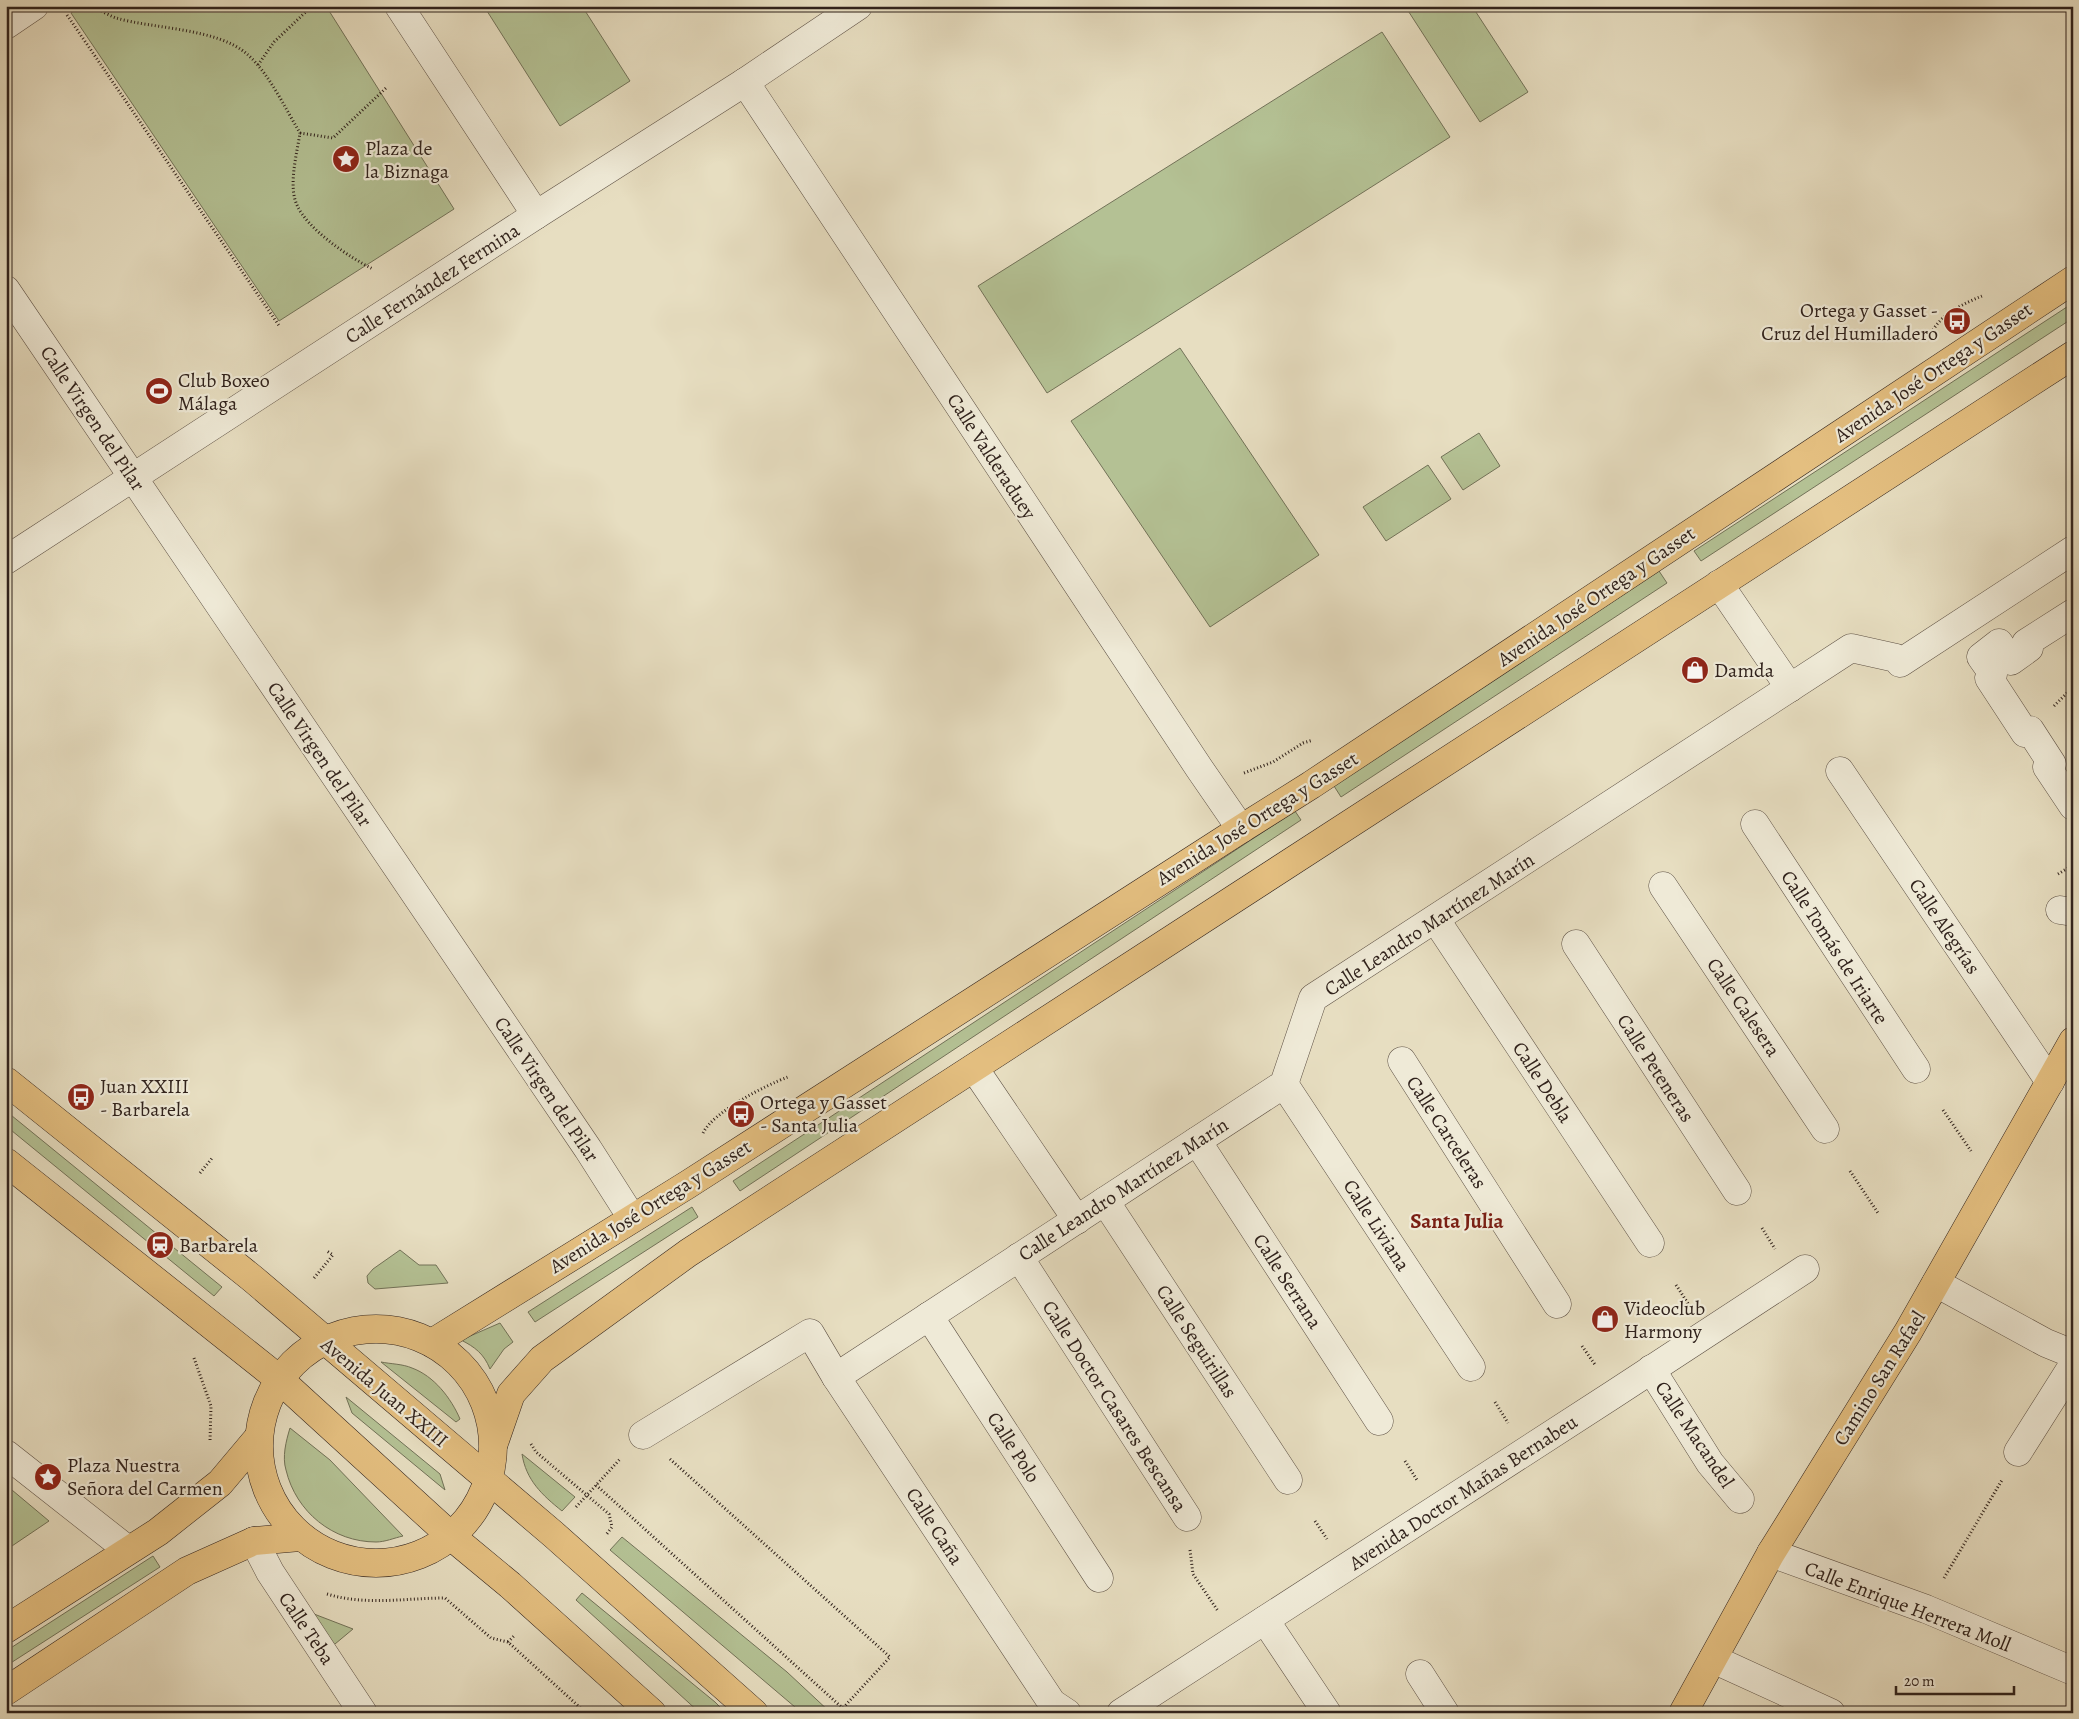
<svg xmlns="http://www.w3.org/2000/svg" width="2079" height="1719" font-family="Alegreya,serif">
<rect width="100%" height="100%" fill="#e7dec1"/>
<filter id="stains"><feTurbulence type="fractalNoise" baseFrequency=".004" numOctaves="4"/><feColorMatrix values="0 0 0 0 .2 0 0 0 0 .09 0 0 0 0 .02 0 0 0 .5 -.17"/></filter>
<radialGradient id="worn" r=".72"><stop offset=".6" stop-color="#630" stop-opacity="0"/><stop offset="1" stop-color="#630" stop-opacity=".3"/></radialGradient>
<g fill="#b4c194" stroke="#727258">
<polygon points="81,6 326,6 454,209 279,321 71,13"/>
<polygon points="494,6 582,6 630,81 560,126 487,11"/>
<polygon points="1405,6 1472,6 1528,92 1480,122"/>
<polygon points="1382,32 1450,137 1047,393 978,286"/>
<polygon points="2073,303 2073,318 1701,561 1694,551"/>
<polygon points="1180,348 1319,555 1210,627 1071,421"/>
<polygon points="1479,433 1500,466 1463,490 1441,457"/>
<polygon points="1428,465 1451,499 1386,541 1363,507"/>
<polygon points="1659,571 1667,583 1341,797 1334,786"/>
<polygon points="1295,811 1301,820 740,1191 733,1181"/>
<polygon points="6,1111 222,1287 214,1296 6,1126"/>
<polygon points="692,1207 698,1217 535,1322 528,1312"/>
<polygon points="400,1250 419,1265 436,1265 448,1283 375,1289 368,1283 367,1276 373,1269"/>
<path d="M500,1323L513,1342L504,1349L490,1369C484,1354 475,1347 461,1340Z"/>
<path d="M381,1362C391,1364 403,1364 412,1368C434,1376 451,1398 460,1419L456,1422Z"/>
<polygon points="346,1397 440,1474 445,1490 352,1413"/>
<path d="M290,1428L330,1460L403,1536C394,1538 385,1542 376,1542C333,1542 296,1512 286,1470C282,1457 286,1441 290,1428Z"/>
<path d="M522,1454L575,1497L562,1511C542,1495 526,1480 522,1454Z"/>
<polygon points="6,1485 49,1521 6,1550"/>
<polygon points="622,1537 787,1672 831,1713 802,1713 610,1550"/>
<polygon points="153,1556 160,1567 6,1666 6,1651"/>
<polygon points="582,1593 715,1702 726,1713 700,1713 576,1600"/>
<polygon points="301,1609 353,1629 329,1649"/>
</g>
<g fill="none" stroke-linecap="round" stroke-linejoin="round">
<g stroke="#5e5145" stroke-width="29">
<g id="minor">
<polyline points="399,6 536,215"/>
<polyline points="6,25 34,6"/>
<polyline points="745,82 1199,768 1241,829"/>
<polyline points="6,290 588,1149 632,1218"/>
<polyline points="6,560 536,215 745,82 858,6"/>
<polyline points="1719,584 1790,688"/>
<polyline points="2073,613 2026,643 2029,648 2011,661 1999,643 1981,657 1993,674 1989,678 2025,733 2030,730 2052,764 2047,767 2073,806"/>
<polyline points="1840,771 2050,1082"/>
<polyline points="1755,824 1916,1069"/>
<polyline points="1663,886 1825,1129"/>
<polyline points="2060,910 2073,912"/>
<polyline points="1436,920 1650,1243"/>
<polyline points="1576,944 1737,1191"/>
<polyline points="1402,1061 1557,1304"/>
<polyline points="974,1068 1077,1220"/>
<polyline points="1284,1084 1471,1367"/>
<polyline points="1197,1141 1379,1421"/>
<polyline points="1105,1201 1288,1480"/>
<polyline points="1019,1257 1187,1517"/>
<polyline points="1936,1283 2046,1343 2073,1354"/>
<polyline points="929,1316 1099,1578"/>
<polyline points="1651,1369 1710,1463 1740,1499"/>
<polyline points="836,1377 1284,1084 1313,998 1851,648 1896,658 1900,663 2073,550"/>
<polyline points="643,1435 810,1333 836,1377 1052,1703 1067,1713"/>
<polyline points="2018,1452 2073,1365"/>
<polyline points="6,1454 128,1550"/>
<polyline points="254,1541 270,1572 363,1713"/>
<polyline points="1771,1553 1926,1609 2073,1671"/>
<polyline points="1265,1620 1327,1713"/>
<polyline points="1713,1659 1831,1713"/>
<polyline points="1420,1674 1445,1713"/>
<polyline points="1121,1713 1614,1394 1805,1269"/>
</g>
</g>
<g stroke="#30221c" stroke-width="29">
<g id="major">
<polyline points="6,1081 253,1279 553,1534 754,1713"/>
<polyline points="6,1162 279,1379 452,1537 510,1585 652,1713"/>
<circle cx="376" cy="1446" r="117"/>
<polyline points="432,1343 687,1185 1241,829 1311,785 2073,280"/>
<polyline points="494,1443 511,1394 542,1359 688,1253 2073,355"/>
<polyline points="6,1629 158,1532 220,1483 257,1439"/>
<polyline points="6,1691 187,1571 254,1541 300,1537"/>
<polyline points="1683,1713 1771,1553 1908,1332 2073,1041"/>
</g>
</g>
<g stroke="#30221c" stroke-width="3" stroke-dasharray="1 2.5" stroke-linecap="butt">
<path d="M92,6C100,10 108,15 116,18C154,29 217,28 247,54C269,73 285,108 300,133C297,153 288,186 297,205C307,229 350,258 373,269"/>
<polyline points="67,15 280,327"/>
<polyline points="258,65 274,42 312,6"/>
<polyline points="300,133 333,138 386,88"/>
<path d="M1933,330C1943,313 1965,303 1982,296"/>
<polyline points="2054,706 2073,687"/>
<polyline points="1244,773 1273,762 1303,743 1313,740"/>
<polyline points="2058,874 2073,865"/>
<polyline points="1943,1110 1971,1151"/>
<path d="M703,1133C713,1112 766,1085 788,1077"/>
<polyline points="1850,1171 1878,1213"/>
<polyline points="200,1173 213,1157"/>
<polyline points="1762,1228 1775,1249"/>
<polyline points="314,1278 333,1255 327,1251"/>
<polyline points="1676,1285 1689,1305"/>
<polyline points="1582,1346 1596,1366"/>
<polyline points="194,1358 211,1406 210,1441"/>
<polyline points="1495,1402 1508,1423"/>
<polyline points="531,1444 536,1452 609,1514 612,1527 606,1535"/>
<polyline points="670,1459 890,1657 843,1708"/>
<polyline points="1405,1461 1417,1480"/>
<polyline points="596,1485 848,1713"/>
<polyline points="576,1507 621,1458"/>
<polyline points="1315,1521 1327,1539"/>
<polyline points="1190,1550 1193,1574 1218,1611"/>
<polyline points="1944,1578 2002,1480"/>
<path d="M327,1594C366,1606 405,1598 445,1598L491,1638L508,1642L586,1713"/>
<polyline points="508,1642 514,1636"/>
<polyline points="2068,1713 2071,1705"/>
</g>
<use href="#minor" stroke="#efead7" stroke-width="28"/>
<use href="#major" stroke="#e4bf80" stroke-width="28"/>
</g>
<defs>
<g id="sight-disc" transform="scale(1.4375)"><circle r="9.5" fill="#8f2418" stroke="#efead7"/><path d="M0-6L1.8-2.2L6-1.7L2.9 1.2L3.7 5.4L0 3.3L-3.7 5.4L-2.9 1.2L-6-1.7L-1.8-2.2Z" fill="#fff"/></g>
<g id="bus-disc" transform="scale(1.4375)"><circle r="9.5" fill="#8f2418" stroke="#efead7"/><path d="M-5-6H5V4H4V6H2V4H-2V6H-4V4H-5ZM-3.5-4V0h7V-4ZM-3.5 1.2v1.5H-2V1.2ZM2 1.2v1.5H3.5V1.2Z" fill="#fff"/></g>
<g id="stadium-disc" transform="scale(1.4375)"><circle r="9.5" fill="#8f2418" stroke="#efead7"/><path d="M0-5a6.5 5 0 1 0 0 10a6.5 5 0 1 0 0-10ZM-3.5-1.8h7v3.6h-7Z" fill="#fff"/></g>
<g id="shop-disc" transform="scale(1.4375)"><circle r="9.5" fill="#8f2418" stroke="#efead7"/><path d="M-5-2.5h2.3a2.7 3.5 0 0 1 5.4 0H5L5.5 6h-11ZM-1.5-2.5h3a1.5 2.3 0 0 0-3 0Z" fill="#fff"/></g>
<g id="station-disc" transform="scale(1.4375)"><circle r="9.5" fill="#8f2418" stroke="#efead7"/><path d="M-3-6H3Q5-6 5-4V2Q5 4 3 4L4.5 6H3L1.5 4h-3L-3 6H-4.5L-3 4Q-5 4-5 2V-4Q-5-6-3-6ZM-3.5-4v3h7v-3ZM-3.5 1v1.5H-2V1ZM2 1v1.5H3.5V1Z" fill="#fff"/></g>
</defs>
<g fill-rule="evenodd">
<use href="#sight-disc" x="346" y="159"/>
<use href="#bus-disc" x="1957" y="321"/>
<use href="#stadium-disc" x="159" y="391"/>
<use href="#shop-disc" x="1695" y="670"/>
<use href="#bus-disc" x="81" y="1097"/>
<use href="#bus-disc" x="741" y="1114"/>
<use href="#station-disc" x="160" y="1245"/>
<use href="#shop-disc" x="1605" y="1319"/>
<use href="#sight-disc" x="48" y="1477"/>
</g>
<g text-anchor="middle" stroke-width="4.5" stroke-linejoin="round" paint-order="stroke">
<g font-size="20" fill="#30221c" stroke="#efead7" text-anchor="start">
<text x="365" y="155">Plaza de<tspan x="365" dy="23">la Biznaga</tspan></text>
<text x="1938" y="317" text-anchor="end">Ortega y Gasset -<tspan x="1938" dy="23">Cruz del Humilladero</tspan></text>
<text x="178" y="387">Club Boxeo<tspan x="178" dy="23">Málaga</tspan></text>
<text x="1714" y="677">Damda</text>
<text x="100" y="1093">Juan XXIII<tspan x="100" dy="23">- Barbarela</tspan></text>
<text x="760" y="1109">Ortega y Gasset<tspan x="760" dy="23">- Santa Julia</tspan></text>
<text x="179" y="1252">Barbarela</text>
<text x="1624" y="1315">Videoclub<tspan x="1624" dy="23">Harmony</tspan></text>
<text x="67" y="1472">Plaza Nuestra<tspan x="67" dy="23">Señora del Carmen</tspan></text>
</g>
<g font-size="20" fill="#30221c" stroke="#efead7">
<text transform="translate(432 283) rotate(-33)" y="7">Calle Fernández Fermina</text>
<text transform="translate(1933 372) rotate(-34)" y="7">Avenida José Ortega y Gasset</text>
<text transform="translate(93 418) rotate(56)" y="7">Calle Virgen del Pilar</text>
<text transform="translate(992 456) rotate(57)" y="7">Calle Valderaduey</text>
<text transform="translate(1596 596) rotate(-34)" y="7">Avenida José Ortega y Gasset</text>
<text transform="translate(320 754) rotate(56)" y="7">Calle Virgen del Pilar</text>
<text transform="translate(1257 818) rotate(-32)" y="7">Avenida José Ortega y Gasset</text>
<text transform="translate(1429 924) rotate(-33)" y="7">Calle Leandro Martínez Marín</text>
<text transform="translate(1945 926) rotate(56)" y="7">Calle Alegrías</text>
<text transform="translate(1835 947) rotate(57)" y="7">Calle Tomás de Iriarte</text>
<text transform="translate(1744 1007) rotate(56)" y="7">Calle Calesera</text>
<text transform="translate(1656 1068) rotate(57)" y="7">Calle Peteneras</text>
<text transform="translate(1543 1082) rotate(57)" y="7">Calle Debla</text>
<text transform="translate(547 1089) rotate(56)" y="7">Calle Virgen del Pilar</text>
<text transform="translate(1447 1132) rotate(57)" y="7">Calle Carceleras</text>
<text transform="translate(1123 1189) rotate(-33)" y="7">Calle Leandro Martínez Marín</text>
<text transform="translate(650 1206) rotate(-32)" y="7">Avenida José Ortega y Gasset</text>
<text transform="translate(1377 1225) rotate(57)" y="7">Calle Liviana</text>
<text transform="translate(1288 1281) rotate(57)" y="7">Calle Serrana</text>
<text transform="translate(1197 1341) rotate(57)" y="7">Calle Seguirillas</text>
<text transform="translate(1879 1378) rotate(-58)" y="7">Camino San Rafael</text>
<text transform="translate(385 1392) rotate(40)" y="7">Avenida Juan XXIII</text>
<text transform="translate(1115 1406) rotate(57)" y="7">Calle Doctor Casares Bescansa</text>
<text transform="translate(1695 1434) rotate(56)" y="7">Calle Macandel</text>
<text transform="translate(1014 1447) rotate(57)" y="7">Calle Polo</text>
<text transform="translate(1463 1492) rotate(-33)" y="7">Avenida Doctor Mañas Bernabeu</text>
<text transform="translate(935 1526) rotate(57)" y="7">Calle Caña</text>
<text transform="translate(1908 1606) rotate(21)" y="7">Calle Enrique Herrera Moll</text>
<text transform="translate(307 1628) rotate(56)" y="7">Calle Teba</text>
</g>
<g font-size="21" font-weight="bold" fill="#7a1f14" stroke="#efead7">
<text x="1457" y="1228">Santa Julia</text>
</g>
</g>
<rect width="2079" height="1719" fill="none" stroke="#e7dec1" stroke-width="25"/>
<rect x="8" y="8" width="2064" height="1704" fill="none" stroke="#30221c" stroke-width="2.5"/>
<rect x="12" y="12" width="2054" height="1694" fill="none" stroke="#30221c"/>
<path d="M1896 1686v8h118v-8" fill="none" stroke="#30221c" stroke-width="2.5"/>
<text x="1904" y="1686" font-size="15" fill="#30221c" stroke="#efead7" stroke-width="4" paint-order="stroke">20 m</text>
<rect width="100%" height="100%" filter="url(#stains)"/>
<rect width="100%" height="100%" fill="url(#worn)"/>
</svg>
